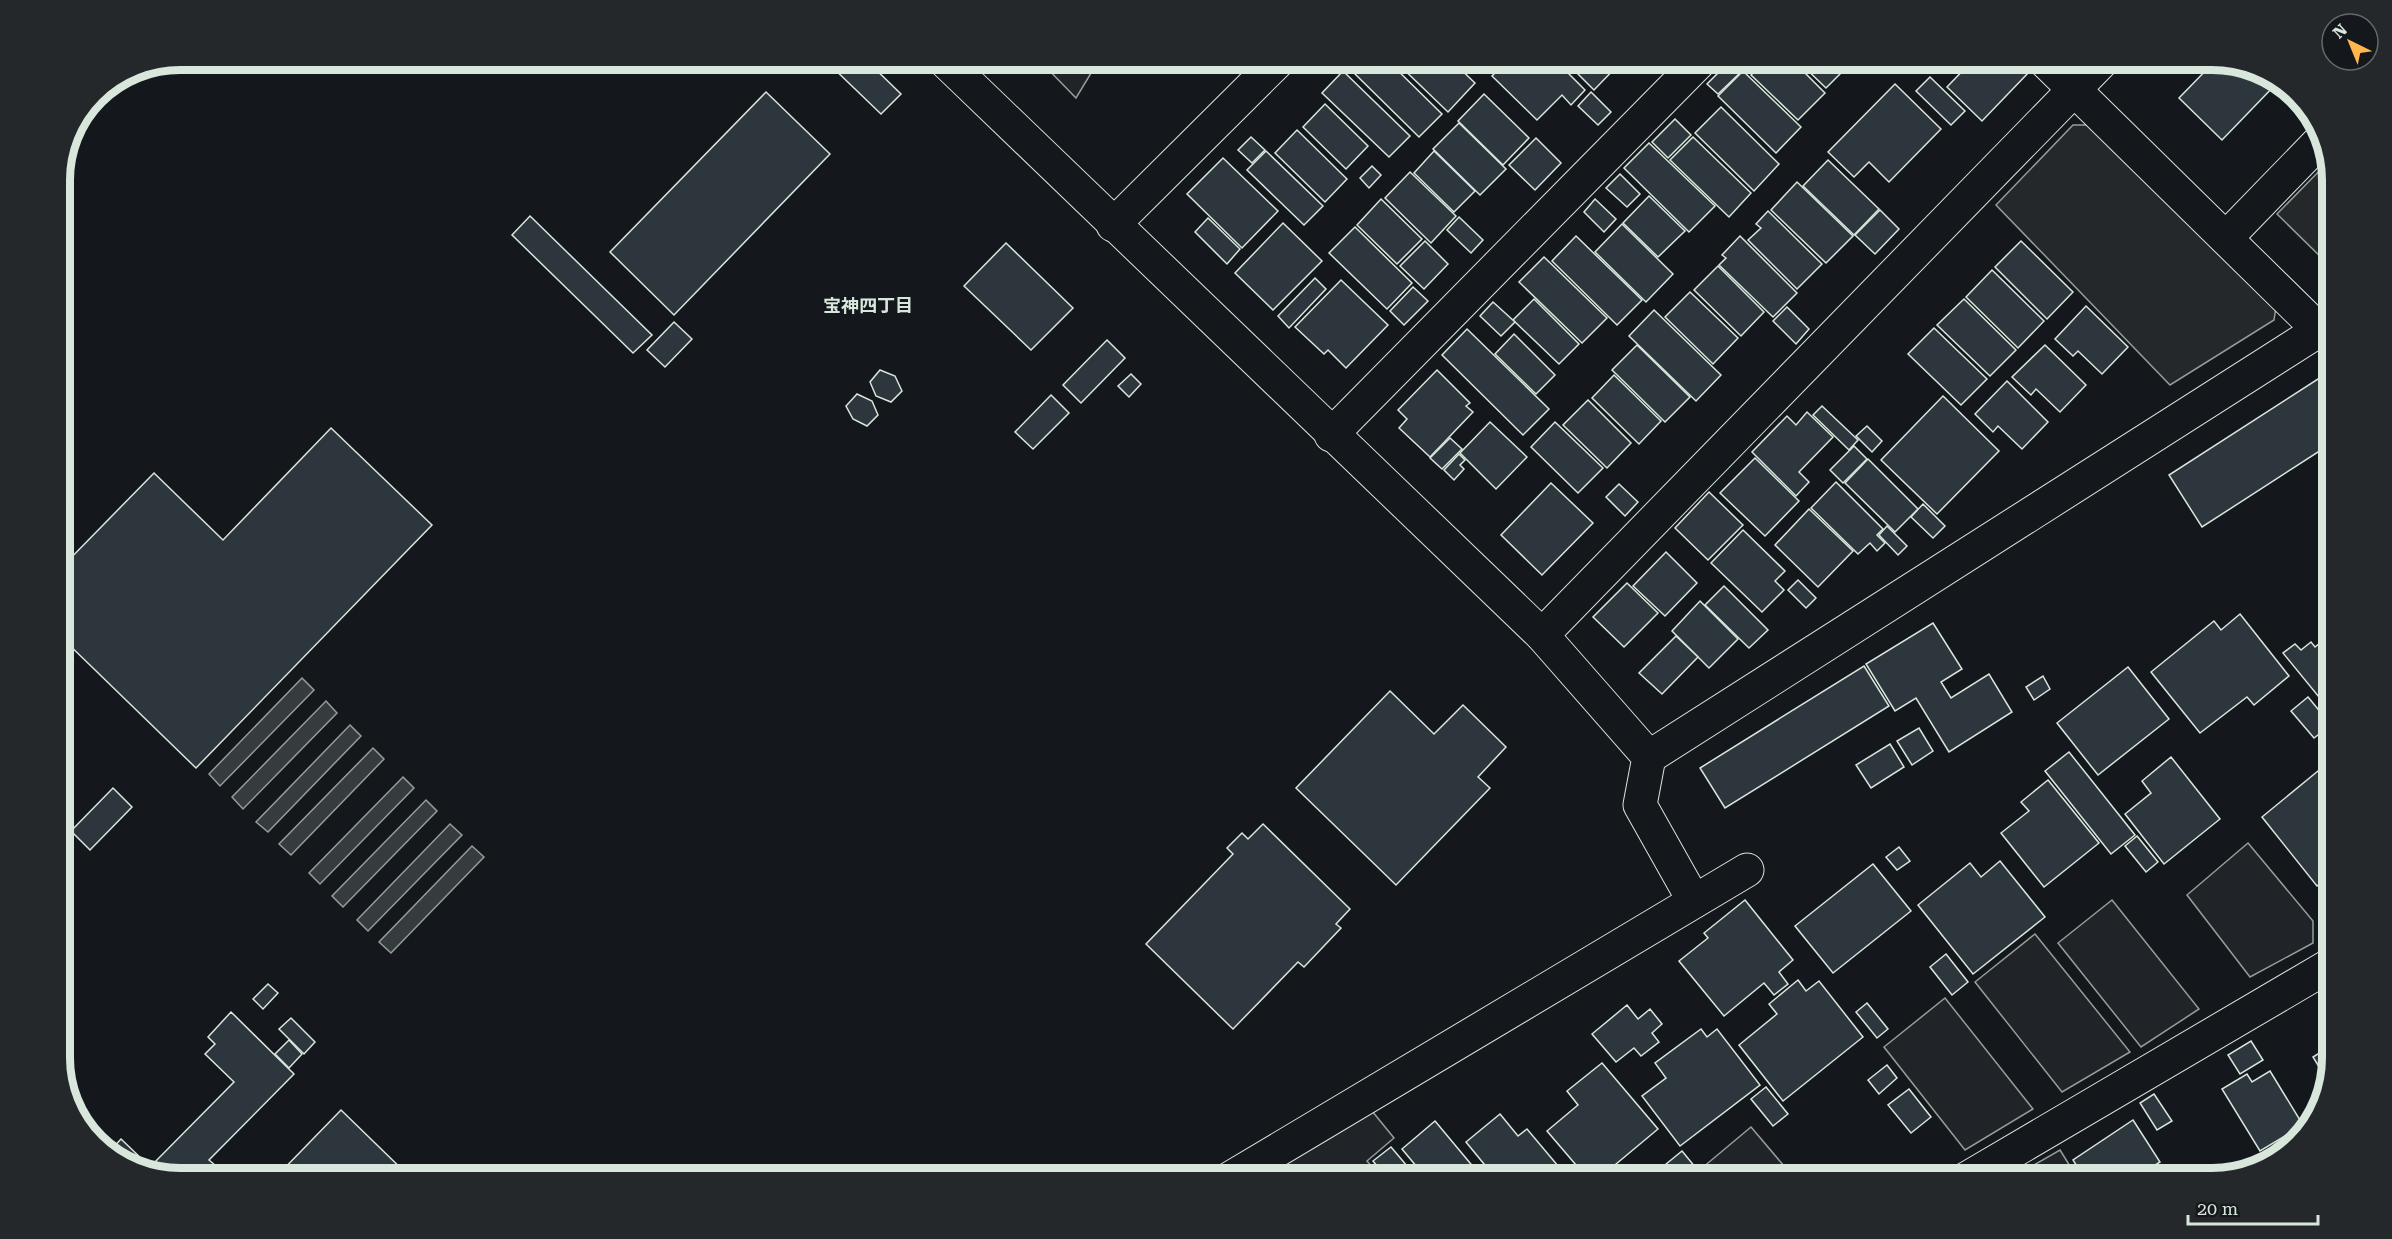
<svg xmlns="http://www.w3.org/2000/svg" width="2392" height="1239" font-family="'Roboto Serif','Noto Sans JP',serif">
<rect width="100%" height="100%" fill="#14181c"/>
<g fill="#202428" stroke="#939e99" stroke-width="1.5">
<polygon points="1039,60 1099,60 1076,98"/>
<polygon points="2248,843 2313,921 2313,943 2250,977 2187,895"/>
<polygon points="2112,900 2199,1009 2141,1047 2058,943"/>
<polygon points="2035,934 2130,1052 2062,1092 1975,982"/>
<polygon points="1945,998 2033,1109 1965,1150 1884,1047"/>
<polygon points="1372,1111 1394,1138 1367,1161 1383,1179 1258,1179"/>
<polygon points="1751,1127 1795,1179 1711,1179 1702,1168"/>
<polygon points="2060,1150 2078,1179 2010,1179"/>
</g>
<g fill="#24282b" stroke="#939e99" stroke-width="1.5">
<polygon points="2073,125 2098,125 2277,300 2274,320 2170,385 1996,205"/>
<polygon points="2328,162 2332,173 2332,268 2277,214"/>
</g>
<g fill="#363b3e" stroke="#939e99" stroke-width="1.5">
<polygon points="302,678 314,690 220,786 209,774"/>
<polygon points="326,701 337,713 243,809 232,797"/>
<polygon points="350,725 361,736 268,832 256,822"/>
<polygon points="373,748 384,759 291,855 279,844"/>
<polygon points="403,777 414,788 320,884 309,873"/>
<polygon points="426,800 437,811 343,907 332,896"/>
<polygon points="450,824 462,835 368,931 357,920"/>
<polygon points="472,846 484,857 391,953 379,942"/>
<path d="M60,939C73,958 75,986 60,1006Z"/>
</g>
<g fill="#2c363c" stroke="#d8e6dc" stroke-width="1.5">
<polygon points="831,60 866,60 901,94 881,114 828,63"/>
<polygon points="1365,60 1387,60 1442,114 1419,137 1353,72"/>
<polygon points="1394,60 1438,60 1442,63 1445,60 1451,60 1475,83 1448,112"/>
<polygon points="1507,60 1555,60 1585,90 1571,105 1562,95 1537,120 1492,76"/>
<polygon points="1564,60 1619,60 1621,62 1594,90"/>
<polygon points="1767,60 1792,60 1825,93 1798,120 1751,75"/>
<polygon points="1797,60 1848,60 1851,63 1826,88"/>
<polygon points="1954,60 1971,60 1962,69"/>
<polygon points="1973,60 2019,60 2030,71 1982,121 1947,87"/>
<polygon points="1730,61 1741,72 1718,94 1707,84"/>
<polygon points="2215,61 2265,72 2277,83 2222,140 2179,98"/>
<polygon points="1343,71 1410,136 1389,157 1322,93"/>
<polygon points="1743,71 1801,127 1776,153 1718,96"/>
<polygon points="1930,77 1965,111 1951,125 1916,91"/>
<polygon points="1895,84 1941,129 1889,182 1869,162 1854,177 1828,152"/>
<polygon points="766,92 830,154 674,315 610,252"/>
<polygon points="1591,92 1611,112 1598,125 1578,106"/>
<polygon points="1484,94 1529,138 1503,165 1458,121"/>
<polygon points="1325,104 1368,146 1346,169 1303,127"/>
<polygon points="1721,107 1779,164 1754,191 1695,133"/>
<polygon points="1675,119 1691,135 1668,158 1652,142"/>
<polygon points="1459,123 1506,169 1480,195 1433,149"/>
<polygon points="1297,130 1347,179 1325,202 1275,153"/>
<polygon points="1251,137 1265,150 1252,163 1238,150"/>
<polygon points="1693,137 1751,193 1729,217 1670,160"/>
<polygon points="1536,138 1561,163 1535,190 1509,165"/>
<polygon points="1649,143 1715,206 1689,232 1624,168"/>
<polygon points="1266,151 1323,206 1304,225 1247,170"/>
<polygon points="1434,151 1475,191 1454,212 1414,173"/>
<polygon points="1223,158 1278,211 1242,248 1187,194"/>
<polygon points="1828,160 1879,209 1854,235 1803,186"/>
<polygon points="1372,166 1381,175 1369,188 1360,178"/>
<polygon points="1410,172 1456,216 1431,243 1385,198"/>
<polygon points="1620,174 1640,194 1627,207 1606,188"/>
<polygon points="1797,182 1853,236 1826,263 1771,210"/>
<polygon points="1649,196 1685,231 1658,257 1623,223"/>
<polygon points="1381,199 1422,239 1397,264 1357,225"/>
<polygon points="1595,199 1616,219 1604,232 1584,212"/>
<polygon points="1880,210 1899,229 1875,254 1855,235"/>
<polygon points="1768,211 1822,264 1797,289 1748,240 1761,228 1756,224"/>
<polygon points="530,216 652,335 633,353 512,235"/>
<polygon points="1459,217 1483,240 1471,253 1447,230"/>
<polygon points="1208,218 1240,249 1227,264 1195,232"/>
<polygon points="1283,223 1322,261 1273,310 1235,273"/>
<polygon points="1622,224 1673,274 1646,302 1595,252"/>
<polygon points="1355,227 1412,283 1387,309 1329,253"/>
<polygon points="1576,236 1642,300 1617,325 1552,261"/>
<polygon points="1740,236 1797,293 1773,317 1719,265 1726,258 1722,255"/>
<polygon points="1425,241 1448,264 1424,289 1400,266"/>
<polygon points="2021,241 2073,292 2047,319 1995,267"/>
<polygon points="1006,243 1073,308 1031,350 964,286"/>
<polygon points="1544,257 1607,318 1582,343 1519,282"/>
<polygon points="1718,266 1764,312 1741,336 1694,290"/>
<polygon points="1992,270 2044,321 2018,348 1966,297"/>
<polygon points="1315,278 1326,289 1289,328 1278,316"/>
<polygon points="1341,280 1388,325 1346,368 1328,350 1324,354 1295,327"/>
<polygon points="1413,287 1428,301 1404,325 1390,311"/>
<polygon points="1690,292 1738,338 1713,364 1665,317"/>
<polygon points="1534,299 1579,344 1559,364 1513,320"/>
<polygon points="1964,299 2016,350 1990,376 1937,325"/>
<polygon points="1493,302 1515,322 1501,336 1480,316"/>
<polygon points="2086,306 2128,347 2102,374 2078,351 2073,356 2055,339"/>
<polygon points="1787,307 1809,329 1796,344 1773,321"/>
<polygon points="1654,310 1721,375 1696,401 1629,336"/>
<polygon points="674,322 692,339 665,367 647,350"/>
<polygon points="1934,328 1987,379 1961,405 1908,354"/>
<polygon points="1467,329 1549,409 1523,435 1442,355"/>
<polygon points="1514,334 1555,375 1536,394 1495,354"/>
<polygon points="1107,340 1125,358 1081,403 1063,385"/>
<polygon points="1637,345 1690,397 1665,422 1612,370"/>
<polygon points="2045,345 2086,385 2060,412 2036,389 2031,395 2012,377"/>
<polygon points="880,370 895,376 902,391 891,402 876,396 870,382"/>
<polygon points="1437,370 1470,403 1466,406 1473,412 1430,457 1399,428 1407,419 1398,410"/>
<polygon points="2332,370 2332,443 2202,527 2169,475"/>
<polygon points="1131,374 1141,384 1129,397 1118,386"/>
<polygon points="1614,375 1661,421 1639,444 1592,398"/>
<polygon points="2007,381 2048,422 2022,449 1998,426 1993,432 1975,414"/>
<polygon points="857,394 872,401 878,415 867,426 853,419 846,406"/>
<polygon points="1051,395 1069,413 1033,449 1015,432"/>
<polygon points="1943,396 1999,451 1937,514 1881,460"/>
<polygon points="1588,400 1631,443 1607,468 1563,425"/>
<polygon points="1822,406 1858,440 1849,450 1813,415"/>
<polygon points="1807,412 1833,437 1799,472 1809,482 1796,496 1752,452 1787,416 1796,425"/>
<polygon points="1490,422 1527,457 1496,489 1460,453"/>
<polygon points="1555,422 1603,468 1578,493 1531,447"/>
<polygon points="1867,426 1882,441 1872,452 1856,436"/>
<polygon points="331,428 432,525 196,768 60,636 60,569 154,473 223,540"/>
<polygon points="1450,438 1462,449 1442,469 1430,458"/>
<polygon points="1854,446 1867,459 1843,483 1830,470"/>
<polygon points="1459,454 1465,460 1460,465 1464,469 1454,480 1444,470"/>
<polygon points="1755,458 1799,501 1765,536 1720,493"/>
<polygon points="1868,459 1918,509 1895,532 1845,483"/>
<polygon points="1836,482 1883,529 1877,535 1885,543 1877,551 1870,543 1858,554 1811,508"/>
<polygon points="1551,483 1593,523 1542,575 1501,535"/>
<polygon points="1619,484 1638,502 1625,516 1606,497"/>
<polygon points="1709,492 1743,525 1708,560 1675,528"/>
<polygon points="1923,504 1945,526 1933,538 1911,517"/>
<polygon points="1809,509 1853,551 1818,587 1775,545"/>
<polygon points="1887,526 1907,546 1898,555 1879,535"/>
<polygon points="1743,530 1785,571 1775,581 1784,590 1762,612 1711,563"/>
<polygon points="1666,552 1697,583 1665,616 1633,586"/>
<polygon points="1798,580 1816,598 1806,608 1788,590"/>
<polygon points="1627,583 1658,613 1624,647 1593,617"/>
<polygon points="1724,586 1768,630 1749,648 1705,605"/>
<polygon points="1700,601 1738,639 1709,668 1672,631"/>
<polygon points="2240,614 2289,676 2254,705 2247,697 2200,733 2151,672 2214,621 2221,630"/>
<polygon points="2332,622 2332,713 2283,653 2295,644 2301,650 2311,642 2315,647 2331,634 2326,627"/>
<polygon points="1933,623 1962,669 1941,682 1951,698 1989,674 2012,712 1949,752 1916,698 1895,711 1866,664"/>
<polygon points="1676,636 1698,657 1662,694 1639,673"/>
<polygon points="1864,666 1889,706 1725,808 1700,768"/>
<polygon points="2128,667 2169,719 2098,775 2057,723"/>
<polygon points="2043,676 2050,689 2034,700 2026,687"/>
<polygon points="1390,691 1434,734 1463,705 1506,747 1478,777 1490,788 1396,885 1296,788"/>
<polygon points="2308,697 2331,725 2314,738 2291,711"/>
<polygon points="1919,728 1933,751 1912,765 1897,741"/>
<polygon points="1890,744 1904,767 1871,788 1856,765"/>
<polygon points="2069,752 2135,835 2111,854 2045,771"/>
<polygon points="2171,757 2220,819 2164,864 2125,814 2151,793 2142,781"/>
<polygon points="2318,771 2332,788 2332,874 2317,886 2262,817"/>
<polygon points="2048,780 2099,843 2044,887 2001,833 2029,811 2021,802"/>
<polygon points="113,788 132,807 90,850 71,831"/>
<polygon points="1263,824 1350,909 1336,924 1341,928 1304,967 1298,962 1233,1029 1146,944 1233,854 1227,848 1242,833 1248,839"/>
<polygon points="2137,836 2158,862 2146,872 2125,846"/>
<polygon points="1899,847 1910,861 1897,870 1886,857"/>
<polygon points="2000,861 2045,917 1973,974 1918,905 1970,863 1981,877"/>
<polygon points="60,862 73,874 60,886"/>
<polygon points="1873,864 1911,911 1833,973 1795,926"/>
<polygon points="2332,880 2332,901 2322,888"/>
<polygon points="1745,900 1793,960 1779,972 1788,984 1774,995 1764,983 1724,1016 1679,961 1708,938 1704,933"/>
<polygon points="1946,954 1968,982 1952,995 1930,967"/>
<polygon points="1798,980 1806,991 1819,981 1863,1037 1783,1101 1739,1045 1777,1014 1769,1004"/>
<polygon points="268,984 278,993 263,1009 253,999"/>
<polygon points="1867,1003 1888,1029 1877,1038 1856,1012"/>
<polygon points="1627,1005 1638,1019 1650,1009 1662,1024 1652,1033 1659,1042 1641,1056 1634,1048 1616,1062 1592,1034"/>
<polygon points="231,1012 294,1074 209,1160 216,1166 203,1179 180,1179 146,1171 234,1082 205,1054 215,1044 208,1037"/>
<polygon points="291,1018 315,1042 304,1054 279,1029"/>
<polygon points="1701,1029 1707,1037 1717,1029 1760,1085 1680,1146 1642,1096 1666,1078 1655,1063"/>
<polygon points="289,1040 302,1054 289,1068 275,1054"/>
<polygon points="2251,1041 2263,1060 2240,1074 2228,1055"/>
<polygon points="2332,1045 2332,1059 2327,1080 2313,1057"/>
<polygon points="1602,1063 1658,1129 1598,1179 1588,1179 1547,1131 1578,1105 1567,1091"/>
<polygon points="1887,1065 1897,1078 1879,1094 1868,1080"/>
<polygon points="2270,1071 2303,1125 2260,1151 2222,1089 2247,1074 2252,1082"/>
<polygon points="1766,1087 1788,1114 1773,1126 1751,1099"/>
<polygon points="1909,1089 1931,1117 1911,1133 1888,1105"/>
<polygon points="2154,1094 2172,1121 2157,1130 2140,1103"/>
<polygon points="341,1110 412,1179 274,1179"/>
<polygon points="1500,1114 1518,1136 1527,1129 1569,1179 1466,1179 1484,1164 1466,1142"/>
<polygon points="2133,1120 2160,1162 2133,1179 2085,1179 2073,1160"/>
<polygon points="1435,1121 1475,1169 1463,1179 1427,1179 1402,1149"/>
<polygon points="121,1139 146,1163 140,1170 127,1167 110,1151"/>
<polygon points="1391,1147 1418,1179 1388,1179 1373,1161"/>
<polygon points="1682,1151 1705,1179 1650,1179 1649,1178"/>
<polygon points="1832,1171 1839,1179 1823,1179"/>
</g>
<g fill="none" stroke-linecap="round" stroke-linejoin="round">
<g stroke="#d8e6dc" stroke-width="35">
<g id="minor">
<polyline points="944,60 1542,635 1649,757 1640,805 1694,901"/>
<polyline points="2044,60 2319,330"/>
<polyline points="1113,225 1279,60"/>
<polyline points="2226,238 2321,140"/>
<polyline points="1331,435 1701,60"/>
<polyline points="1542,635 2103,60"/>
<polyline points="1229,1179 1747,870"/>
<polyline points="1966,1179 2332,964"/>
</g>
</g>
<g stroke="#d8e6dc" stroke-width="35">
<polyline id="tertiary" points="1649,757 2332,322"/>
</g>
<use href="#minor" stroke="#14181c" stroke-width="33"/>
<use href="#tertiary" stroke="#14181c" stroke-width="33"/>
</g>
<g text-anchor="middle" stroke-width="4.5" stroke-linejoin="round" paint-order="stroke">
<g font-size="18" font-weight="bold" fill="#d8e6dc" stroke="#14181c">
<text x="868" y="312">宝神四丁目</text>
</g>
</g>
<path d="M0 0H2392V1239H0ZM180 70H2212A110 110 0 0 1 2322 180V1058A110 110 0 0 1 2212 1168H180A110 110 0 0 1 70 1058V180A110 110 0 0 1 180 70Z" fill="#24282b" fill-rule="evenodd"/>
<path fill="none" stroke="#d8e6dc" stroke-width="8" d="M180 70H2212A110 110 0 0 1 2322 180V1058A110 110 0 0 1 2212 1168H180A110 110 0 0 1 70 1058V180A110 110 0 0 1 180 70Z"/>
<g transform="translate(2350 42) rotate(317)"><circle r="28" fill="#14181c" stroke="#626a69" stroke-width="1.5"/>
<path d="M0-4.5L10 22L0 15L-10 22Z" fill="#ffb74d"/>
<text y="-9" font-size="16" font-weight="bold" text-anchor="middle" fill="#d8e6dc">N</text>
</g>
<path d="M2188 1215v9h130v-9" fill="none" stroke="#d8e6dc" stroke-width="3"/>
<text x="2197" y="1215" font-size="18" fill="#d8e6dc" stroke="#14181c" stroke-width="4.5" paint-order="stroke">20 m</text>
</svg>
